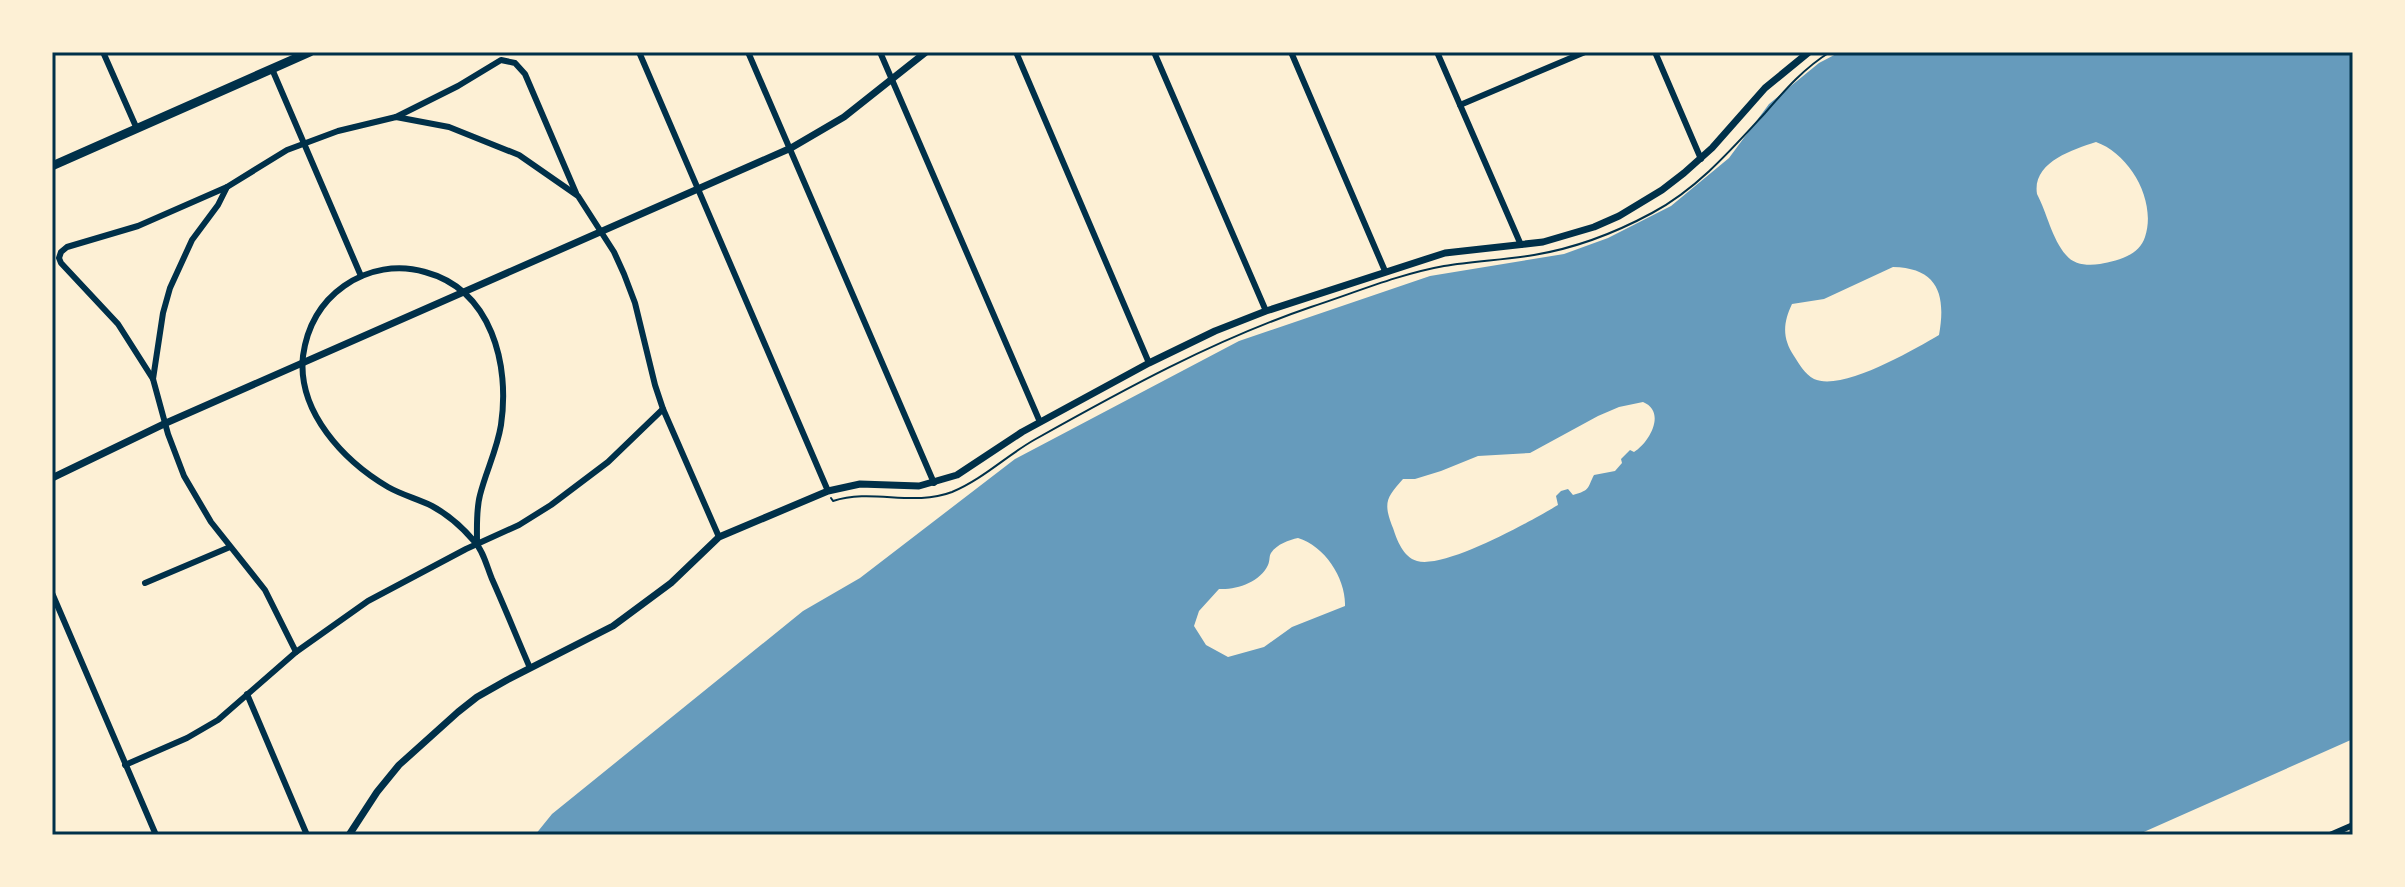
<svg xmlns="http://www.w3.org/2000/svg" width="2405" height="887" font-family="'Asap Condensed',sans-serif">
<rect width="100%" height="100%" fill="#fdf0d5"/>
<path fill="#669bbc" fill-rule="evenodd" d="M1840,52H2353V739L2137,835H535L552,814L803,611L860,578L1015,459L1239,341L1430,276L1564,254L1608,238L1671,206L1729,158L1769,104L1819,63ZM2096,142C2130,154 2157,201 2145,237C2139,256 2116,261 2100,264C2088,266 2074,265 2066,255C2052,239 2047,213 2037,194C2032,163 2071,150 2096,142ZM1893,267C1939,268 1946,296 1939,335C1913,350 1842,392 1814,379C1805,374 1799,364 1794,356C1782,338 1783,323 1792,304L1824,299ZM1643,402C1667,412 1649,443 1634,452L1630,450L1621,459L1622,463L1615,471L1594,475C1587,488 1591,490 1573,495L1568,489L1561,491L1556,496L1558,505C1531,521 1446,569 1417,561C1403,557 1397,540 1393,528C1383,503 1386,498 1403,479H1415L1441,471L1478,456L1530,453L1598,416L1619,407ZM1298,538C1325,546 1346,579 1345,606L1292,627L1264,647L1228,657L1206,645L1194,626L1199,611L1219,589C1237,590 1260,582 1268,565C1270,561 1269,556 1271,553C1277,544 1289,540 1298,538Z"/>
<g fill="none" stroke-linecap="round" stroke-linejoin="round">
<path stroke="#003049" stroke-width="2" d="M831,498L833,501C872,488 913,507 952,492C983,479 1006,456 1034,440C1123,390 1214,340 1311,307C1354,293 1399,274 1444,266C1473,261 1504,260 1534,255C1576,248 1615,233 1652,213C1697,189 1731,150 1765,113C1785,90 1804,68 1830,52"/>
<g stroke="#003049" stroke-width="6">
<polyline points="103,52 137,129"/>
<polyline points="639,52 828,491"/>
<polyline points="748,52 934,483"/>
<polyline points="880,52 1040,422"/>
<polyline points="1016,52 1149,363"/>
<polyline points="1154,52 1266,311"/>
<polyline points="1291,52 1385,271"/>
<polyline points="1437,52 1521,245"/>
<polyline points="1655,52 1701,159"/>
<polyline points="272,69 361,276"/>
<polyline points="1460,105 1585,52"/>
<polyline points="396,117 458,86 501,60 515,63 525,74 576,193"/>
<polyline points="153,379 118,324 61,263 59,258 61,252 67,247 138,226 227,187"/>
<path d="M477,543C477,527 476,510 480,495C486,471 497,450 501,425C510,365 492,290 425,272C398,264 368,269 344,286C320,303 307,327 303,356C297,412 344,461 388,487C402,495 418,499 432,506C447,514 463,528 474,541C483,550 487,567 492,579C505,608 517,638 530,668"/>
<polyline points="145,583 230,547"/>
<polyline points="52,593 156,835"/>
<polyline points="296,652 265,590 211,522 184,476 168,434 153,379 163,313 170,288 192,240 218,205 227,187 287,150 338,131 396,117 449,127 519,155 578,196 614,252 624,274 635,303 655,385 663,409 719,537"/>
<polyline points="247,694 307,835"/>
<polyline points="125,765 187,738 218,720 296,652 368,601 466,549 519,525 551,505 608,462 663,409"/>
<polyline points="2330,835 2353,825"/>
</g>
<g stroke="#003049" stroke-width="7">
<polyline points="52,478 166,423 791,148 844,117 926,52"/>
<polyline points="349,835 377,792 399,765 458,712 477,697 507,680 613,626 671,583 719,537 828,491 860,484 919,486 957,475 1022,432 1149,363 1215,331 1266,311 1445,253 1543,242 1594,227 1619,216 1662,190 1684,173 1712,148 1765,88 1809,52"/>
</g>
<polyline stroke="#003049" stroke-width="9" points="52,166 310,52"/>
</g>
<rect width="2405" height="887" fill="none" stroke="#fdf0d5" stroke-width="108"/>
<rect x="54" y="54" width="2297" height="779" fill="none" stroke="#003049" stroke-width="3"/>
</svg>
